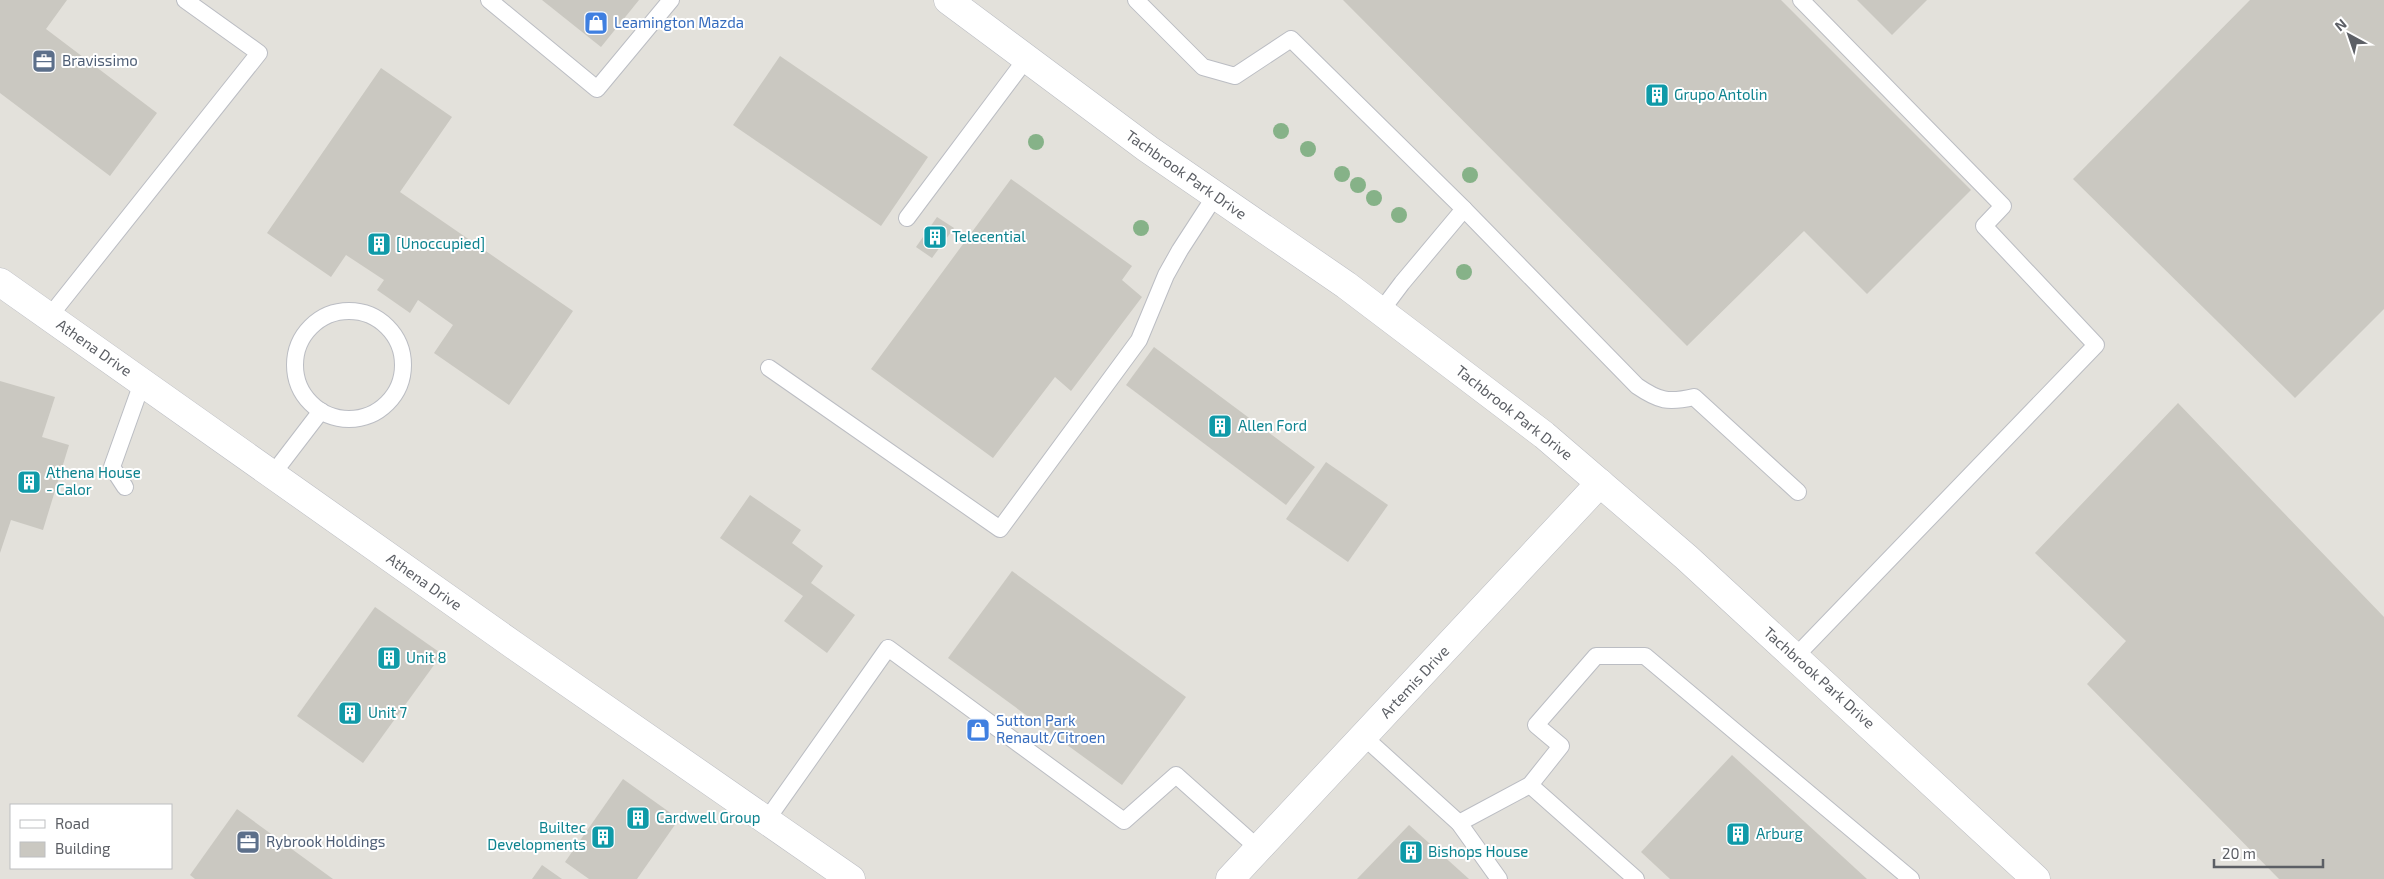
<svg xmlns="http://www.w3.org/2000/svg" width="2384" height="879" font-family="'Exo 2',sans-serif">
<rect width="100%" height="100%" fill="#efeee3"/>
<path fill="#e3e1db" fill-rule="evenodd" d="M0,0H2384V879H0ZM11,805H171V868H11Z"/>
<g fill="#cac8c1">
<polygon points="0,0 67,0 46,29 157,113 110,176 0,93"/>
<polygon points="542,0 639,0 601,47"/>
<polygon points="1343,0 1781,0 1971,190 1867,294 1804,231 1687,346"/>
<polygon points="1857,0 1927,0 1892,35"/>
<polygon points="2250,0 2384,0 2384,309 2295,398 2073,179"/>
<polygon points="780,56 928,157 881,226 733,125"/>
<polygon points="381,68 452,117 400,192 573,311 509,405 434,353 453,325 418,300 410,313 377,290 384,280 346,255 331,277 267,233"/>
<polygon points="1011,179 1132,266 1122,280 1142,297 1071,391 1055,377 993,458 871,369"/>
<polygon points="937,217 954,228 932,258 916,247"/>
<polygon points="1154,347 1315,467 1286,505 1126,385"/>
<polygon points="0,381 55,397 42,437 69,445 43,530 11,520 0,553"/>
<polygon points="2178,403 2384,617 2384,879 2279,879 2087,684 2126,641 2035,553"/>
<polygon points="1326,462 1388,505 1348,562 1286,519"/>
<polygon points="750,495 801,530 792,543 823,566 811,583 855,615 827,653 784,621 803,596 720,538"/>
<polygon points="1012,571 1186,697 1122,785 948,658"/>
<polygon points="375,607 442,654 363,763 297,716"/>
<polygon points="1732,755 1867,879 1670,879 1641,852"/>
<polygon points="623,779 679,819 637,879 589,879 565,862"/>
<polygon points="237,809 333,879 195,879 190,875"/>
<polygon points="1409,825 1469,879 1357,879"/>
<polygon points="542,865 562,879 532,879"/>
</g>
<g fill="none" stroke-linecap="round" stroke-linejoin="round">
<g stroke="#bbbdc3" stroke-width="18">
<g id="service">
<polyline points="489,0 597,89 671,0"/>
<polyline points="1136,0 1203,67 1235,76 1291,39 1464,209 1402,283 1381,311"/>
<path d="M1464,209L1637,386C1659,401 1668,403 1694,397L1798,492"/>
<polyline points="907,218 1026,59"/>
<circle cx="349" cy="365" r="54"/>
<polyline points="49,317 259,53 185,0"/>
<polyline points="769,368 1000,529 1139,340 1166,275 1180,250 1215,196"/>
<polyline points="272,475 321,411"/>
<polyline points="125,487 112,467 142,383"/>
<polyline points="1795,657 2096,345 1984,226 2003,206 1801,0"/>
<polyline points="1364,737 1459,823 1499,879"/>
<polyline points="1530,785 1636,879"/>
<polyline points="766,821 888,648 1124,821 1176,775 1258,848"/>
<polyline points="1459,823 1530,785 1561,746 1536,725 1596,656 1645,656 1911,879"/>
</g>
</g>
<g stroke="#bbbdc3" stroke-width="29">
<g id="minor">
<polyline points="0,282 515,646 851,879"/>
<polyline points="1230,879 1600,483"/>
</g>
</g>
<g stroke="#bbbdc3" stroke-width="29">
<polyline id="tertiary" points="948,0 1148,149 1346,285 1544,435 1686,557 2036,879"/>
</g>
<use href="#service" stroke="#fff" stroke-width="16"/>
<use href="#minor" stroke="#fff" stroke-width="28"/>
<use href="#tertiary" stroke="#fff" stroke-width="28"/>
</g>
<g fill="#86b288">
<circle cx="1281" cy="131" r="8"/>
<circle cx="1036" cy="142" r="8"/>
<circle cx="1308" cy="149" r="8"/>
<circle cx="1342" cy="174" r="8"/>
<circle cx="1470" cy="175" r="8"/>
<circle cx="1358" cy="185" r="8"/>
<circle cx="1374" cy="198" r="8"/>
<circle cx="1399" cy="215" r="8"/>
<circle cx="1141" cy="228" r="8"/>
<circle cx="1464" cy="272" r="8"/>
</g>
<defs>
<g id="shop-square" transform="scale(1.25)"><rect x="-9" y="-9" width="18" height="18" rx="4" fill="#3f7fe0" stroke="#fff"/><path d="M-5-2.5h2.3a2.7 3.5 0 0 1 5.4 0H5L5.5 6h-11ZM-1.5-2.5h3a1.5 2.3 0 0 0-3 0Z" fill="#fff"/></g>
<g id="office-square" transform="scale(1.25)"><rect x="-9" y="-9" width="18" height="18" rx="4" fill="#5c6f8a" stroke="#fff"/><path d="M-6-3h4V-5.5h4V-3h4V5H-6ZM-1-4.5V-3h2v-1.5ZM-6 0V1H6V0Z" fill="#fff"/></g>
<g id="building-square" transform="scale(1.25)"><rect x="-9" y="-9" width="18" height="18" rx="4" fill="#0f9aa8" stroke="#fff"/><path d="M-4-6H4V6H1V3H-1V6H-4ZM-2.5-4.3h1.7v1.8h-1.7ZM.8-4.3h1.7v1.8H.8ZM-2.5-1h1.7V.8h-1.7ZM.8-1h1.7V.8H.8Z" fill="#fff"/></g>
</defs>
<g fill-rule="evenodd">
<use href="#shop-square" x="596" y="23"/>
<use href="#office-square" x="44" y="61"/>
<use href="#building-square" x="1657" y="95"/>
<use href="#building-square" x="935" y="237"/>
<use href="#building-square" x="379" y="244"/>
<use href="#building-square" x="1220" y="426"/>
<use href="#building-square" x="29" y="482"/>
<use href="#building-square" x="389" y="658"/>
<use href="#building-square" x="350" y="713"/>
<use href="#shop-square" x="978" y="730"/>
<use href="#building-square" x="638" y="818"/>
<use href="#building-square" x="1738" y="834"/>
<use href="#building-square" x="603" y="837"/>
<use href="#office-square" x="248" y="842"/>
<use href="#building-square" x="1411" y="852"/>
</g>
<g text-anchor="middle" stroke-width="4" stroke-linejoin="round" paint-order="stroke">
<g font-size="15" fill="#366cbe" stroke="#fff" text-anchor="start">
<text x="614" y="28">Leamington Mazda</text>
<text x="996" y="726">Sutton Park<tspan x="996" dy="17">Renault/Citroen</tspan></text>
</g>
<g font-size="15" fill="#4e5e75" stroke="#fff" text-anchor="start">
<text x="62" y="66">Bravissimo</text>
<text x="266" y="847">Rybrook Holdings</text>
</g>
<g font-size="15" fill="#0d838f" stroke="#fff" text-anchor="start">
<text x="1674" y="100">Grupo Antolin</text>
<text x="952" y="242">Telecential</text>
<text x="396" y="249">[Unoccupied]</text>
<text x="1238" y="431">Allen Ford</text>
<text x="46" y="478">Athena House<tspan x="46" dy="17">- Calor</tspan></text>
<text x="406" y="663">Unit 8</text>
<text x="368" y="718">Unit 7</text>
<text x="656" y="823">Cardwell Group</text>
<text x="586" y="833" text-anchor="end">Builtec<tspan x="586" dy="17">Developments</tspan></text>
<text x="1756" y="839">Arburg</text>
<text x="1428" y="857">Bishops House</text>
</g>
<g font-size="15" fill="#5c5f65" stroke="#fff">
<text transform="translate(1186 175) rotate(35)" y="5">Tachbrook Park Drive</text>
<text transform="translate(94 348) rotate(35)" y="5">Athena Drive</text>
<text transform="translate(1514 413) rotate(38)" y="5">Tachbrook Park Drive</text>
<text transform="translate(424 582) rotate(35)" y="5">Athena Drive</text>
<text transform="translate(1819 678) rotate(42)" y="5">Tachbrook Park Drive</text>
<text transform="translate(1415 682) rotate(-47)" y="5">Artemis Drive</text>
</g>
</g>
<rect x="10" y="804" width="162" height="65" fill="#ffffff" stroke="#bebfc1"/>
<rect x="20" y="820" width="25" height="8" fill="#ffffff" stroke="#bebfc1"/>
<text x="55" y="829" font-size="15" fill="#5c5f65">Road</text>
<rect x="20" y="842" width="25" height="15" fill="#cac8c1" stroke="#bebfc1"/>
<text x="55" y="854" font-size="15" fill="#5c5f65">Building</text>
<g transform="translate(2349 35) rotate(320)" stroke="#ffffff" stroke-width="4" paint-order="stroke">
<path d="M0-4L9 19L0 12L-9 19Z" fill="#5c5f65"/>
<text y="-8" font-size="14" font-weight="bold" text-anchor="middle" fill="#5c5f65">N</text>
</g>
<path d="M2214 859v8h109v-8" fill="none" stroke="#5c5f65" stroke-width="2.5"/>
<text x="2222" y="859" font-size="15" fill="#5c5f65" stroke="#ffffff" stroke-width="4" paint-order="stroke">20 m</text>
</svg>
